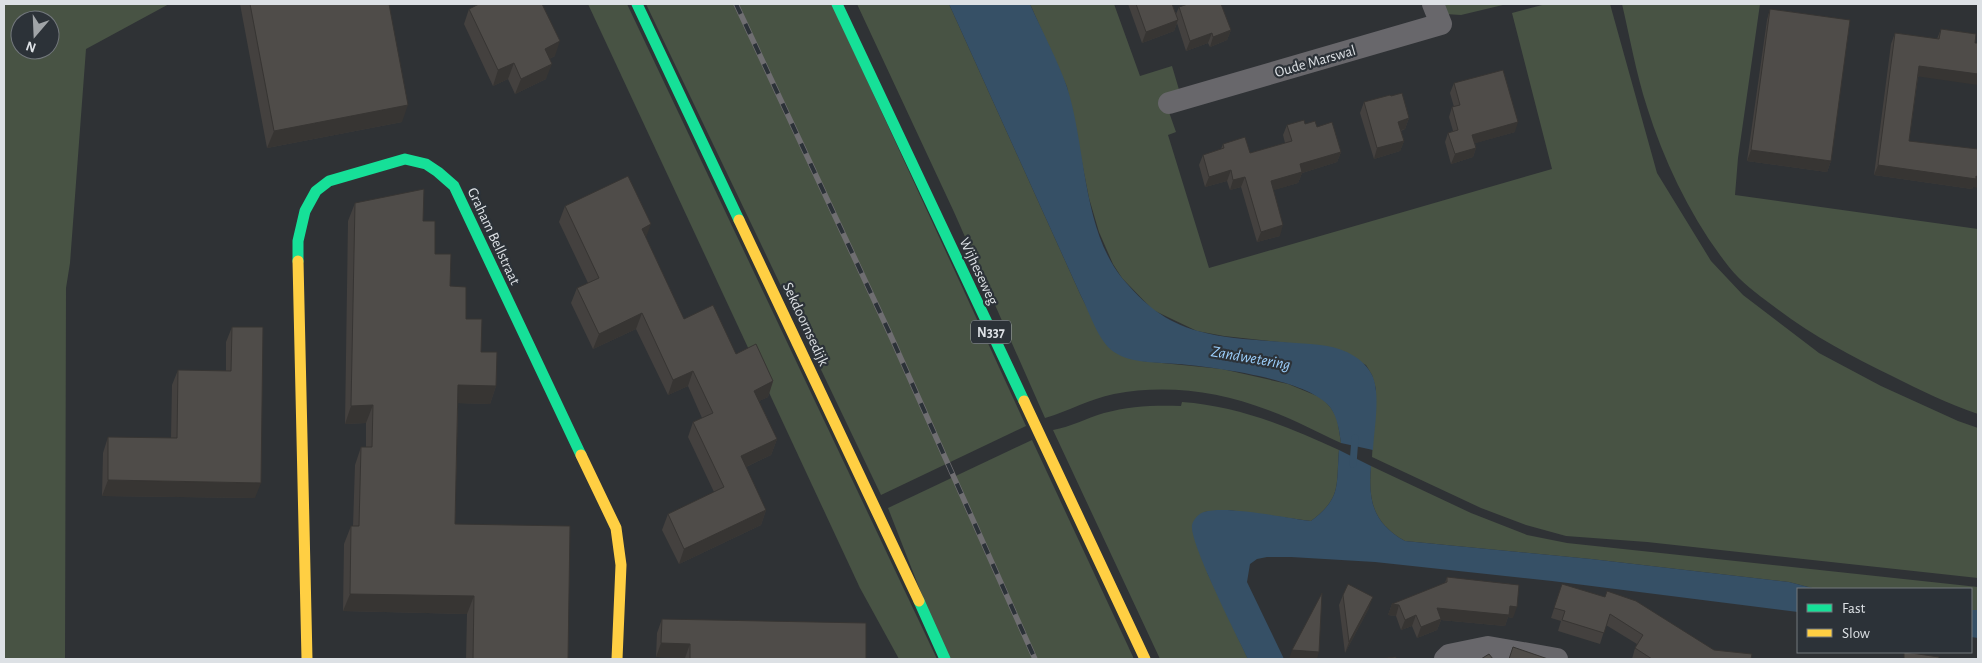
<svg xmlns="http://www.w3.org/2000/svg" width="1982" height="663" font-family="'Alegreya Sans',sans-serif">
<rect width="100%" height="100%" fill="#2f3235"/>
<g fill="#485344" fill-rule="evenodd">
<path d="M4,4H169L86,49L70,263L66,288L65,659H4ZM20,20H50V50H20Z"/>
<polygon points="588,4 627,4 937,659 899,659 860,588"/>
<polygon points="646,4 832,4 1026,426 881,495"/>
<path d="M857,4H949L1081,296L1105,342L1142,361L1222,369L1288,384L1322,398L1331,408L1337,418L1341,443C1317,432 1293,419 1268,410C1219,391 1165,384 1114,394C1089,399 1069,411 1045,418L954,212Z"/>
<polygon points="1030,4 1114,4 1140,76 1172,66 1180,93 1164,98 1176,132 1168,135 1209,268 1552,169 1512,13 1546,4 1610,4 1657,173 1711,261 1743,295 1819,353 1881,386 1958,421 1978,428 1978,578 1647,542 1566,536 1526,525 1481,508 1372,457 1376,389 1372,375 1366,365 1334,348 1224,336 1197,331 1153,310 1122,278 1113,264 1099,232 1089,198 1067,87"/>
<polygon points="1441,4 1507,4 1461,15 1445,14"/>
<path d="M1622,4H1760L1738,158L1735,195L1978,229V414C1948,404 1920,390 1892,376C1850,356 1809,334 1772,305C1757,294 1741,282 1729,267C1692,220 1665,164 1647,107C1636,73 1630,38 1622,4Z"/>
<path d="M1182,402C1239,406 1288,427 1339,450C1336,485 1342,498 1311,521L1228,510L1204,512L1207,572L1248,659H1160L1053,430C1071,427 1087,418 1104,413C1130,406 1155,405 1181,406Z"/>
<polygon points="1032,440 1134,659 947,659 888,508"/>
<path d="M1371,466L1471,513L1527,535L1567,543L1978,587V610H1971V589H1816L1789,582L1591,559L1405,541C1373,523 1368,501 1371,466Z"/>
</g>
<g fill="#365066">
<path d="M949,4H1030C1042,31 1057,59 1067,87C1086,146 1082,228 1122,278C1144,304 1165,322 1198,331C1229,340 1263,340 1296,343C1315,344 1337,345 1354,356C1361,360 1368,367 1372,375C1381,394 1374,428 1373,450L1341,443C1339,431 1338,418 1330,407C1308,379 1214,367 1178,364C1158,362 1132,364 1114,352C1098,341 1090,313 1081,296Z"/>
<path d="M1339,450L1371,466C1368,501 1373,523 1405,541L1591,559L1789,582L1816,589H1798V612L1552,581L1375,562L1291,557H1267L1257,559L1250,564L1247,582L1284,659H1248C1238,638 1189,542 1192,525C1193,520 1199,513 1204,512C1227,505 1285,518 1311,521C1342,498 1336,485 1339,450Z"/>
<polygon points="1971,610 1978,610 1978,638 1971,637"/>
</g>
<g fill="none" stroke-linecap="round" stroke-linejoin="round">
<polyline stroke="#365066" stroke-width="7" points="1353,464 1355,438"/>
<g stroke="#68676b" stroke-width="22">
<polyline points="1169,103 1441,24 1433,4"/>
<polyline points="1445,659 1449,655 1488,647 1557,659"/>
</g>
<g stroke="#16e098" stroke-width="11">
<polyline points="637,4 739,220"/>
<polyline points="837,4 1024,401"/>
<polyline points="298,261 298,241 305,211 316,191 329,181 405,159 426,164 438,172 454,186 581,455"/>
<polyline points="919,601 945,659"/>
</g>
<g stroke="#ffcf43" stroke-width="11">
<polyline points="739,220 919,601"/>
<polyline points="298,261 307,659"/>
<polyline points="1024,401 1145,659"/>
<polyline points="581,455 616,528 621,565 617,659"/>
</g>
<g stroke="#6f6e71" stroke-width="5.5">
<polyline id="rail" points="736,4 890,334 1035,659"/>
</g>
<use href="#rail" stroke="#2c3238" stroke-width="4" stroke-dasharray="11" stroke-linecap="butt"/>
</g>
<g fill="#44413f">
<polygon points="240,4 389,4 402,122 267,148"/>
<polygon points="1128,4 1172,4 1176,14 1179,7 1231,30 1227,40 1210,47 1208,43 1186,51 1177,23 1174,31 1142,43"/>
<polygon points="469,9 555,56 549,59 546,79 515,94 508,79 493,86 464,24"/>
<polygon points="1770,9 1831,161 1827,172 1747,161 1767,20"/>
<polygon points="1941,29 1976,34 1918,77 1909,141 1973,187 1972,189 1874,175 1891,44 1895,33 1937,39"/>
<polygon points="1454,83 1515,132 1475,143 1476,148 1473,157 1451,164 1445,142 1448,133 1453,131 1449,117 1452,107 1454,107 1450,93"/>
<polygon points="1364,102 1409,118 1405,129 1401,131 1404,141 1400,151 1374,159 1360,113"/>
<polygon points="1305,124 1317,127 1341,152 1337,162 1302,173 1298,183 1273,190 1280,236 1257,242 1241,187 1230,190 1227,181 1205,187 1199,165 1203,155 1221,149 1223,144 1250,153 1285,143 1283,135 1287,125"/>
<polygon points="355,203 423,221 435,254 481,352 496,386 490,404 458,403 455,524 568,659 466,659 467,614 343,611 344,544 351,526 353,526 355,465 361,447 366,447 366,423 345,424 348,221"/>
<polygon points="565,206 646,238 684,319 736,354 773,381 768,397 759,401 777,439 771,455 746,467 766,510 761,525 679,564 662,530 668,514 714,492 688,437 693,422 702,418 688,386 668,395 636,329 593,349 571,303 577,288 588,283 559,222"/>
<polygon points="232,327 255,498 102,496 103,453 108,437 171,438 172,385 178,370 226,371 226,342"/>
<polygon points="1447,577 1513,618 1508,617 1505,626 1441,620 1437,630 1417,638 1412,626 1401,630 1396,616 1388,615 1392,604 1445,583"/>
<polygon points="1562,584 1714,650 1751,659 1632,659 1635,648 1637,644 1606,625 1600,644 1558,631 1561,621 1551,618"/>
<polygon points="1343,595 1369,608 1345,653 1339,605"/>
<polygon points="662,619 866,659 685,659 685,658 656,657 657,633"/>
</g>
<g fill="#373533">
<polygon points="1178,20 1174,31 1142,43 1146,32"/>
<polygon points="1231,30 1227,40 1210,47 1213,37"/>
<polygon points="1212,33 1208,43 1186,51 1190,41"/>
<polygon points="560,41 555,56 539,64 545,49"/>
<polygon points="514,63 508,79 493,86 498,70"/>
<polygon points="552,64 546,79 515,94 521,79"/>
<polygon points="1919,66 1978,74 1978,85 1915,76"/>
<polygon points="408,105 402,122 267,148 274,131"/>
<polygon points="1409,118 1405,129 1394,132 1398,122"/>
<polygon points="1518,122 1515,132 1469,145 1472,135"/>
<polygon points="1404,141 1400,151 1374,159 1377,148"/>
<polygon points="1476,148 1473,157 1451,164 1455,154"/>
<polygon points="1751,150 1831,161 1827,172 1747,161"/>
<polygon points="1341,152 1337,162 1302,173 1298,183 1267,192 1271,181 1300,164"/>
<polygon points="1878,165 1978,177 1978,188 1973,187 1972,189 1874,175"/>
<polygon points="1231,170 1227,181 1205,187 1209,177"/>
<polygon points="1245,177 1241,187 1230,190 1233,180"/>
<polygon points="651,224 645,240 642,229"/>
<polygon points="1283,225 1280,236 1257,242 1261,232"/>
<polygon points="642,313 636,329 593,349 599,334"/>
<polygon points="693,371 688,386 668,395 673,380"/>
<polygon points="773,381 768,397 748,406 754,391"/>
<polygon points="458,385 496,386 490,404 452,403"/>
<polygon points="373,405 366,423 345,424 351,406"/>
<polygon points="777,439 771,455 735,472 741,456"/>
<polygon points="108,480 261,483 255,498 102,496"/>
<polygon points="766,510 761,525 679,564 684,549"/>
<polygon points="350,594 474,596 467,614 343,611"/>
<polygon points="1373,597 1369,608 1345,653 1349,642"/>
<polygon points="1392,604 1399,605 1396,616 1388,615"/>
<polygon points="1510,606 1517,607 1513,618 1508,617 1505,626 1441,620 1437,630 1417,638 1421,627 1437,608"/>
<polygon points="1416,615 1412,626 1401,630 1405,620"/>
<polygon points="661,643 690,644 685,658 656,657"/>
<polygon points="1292,650 1319,652 1317,659 1289,659"/>
</g>
<g fill="#4f4c49" stroke="#373533">
<polygon points="250,4 389,4 408,105 274,131"/>
<polygon points="479,4 542,4 560,41 545,49 552,64 521,79 514,63 498,70 469,9"/>
<polygon points="1136,4 1172,4 1178,20 1146,32"/>
<polygon points="1188,4 1221,4 1231,30 1213,37 1212,33 1190,41 1179,7"/>
<polygon points="1770,9 1850,20 1831,161 1751,150"/>
<polygon points="1941,29 1976,34 1975,43 1978,43 1978,74 1919,66 1909,141 1978,149 1978,177 1976,176 1976,179 1878,165 1895,33 1939,39"/>
<polygon points="1503,70 1518,122 1472,135 1476,148 1455,154 1448,133 1458,130 1452,107 1460,105 1454,83"/>
<polygon points="1402,93 1409,118 1398,122 1404,141 1377,148 1364,102 1390,95 1391,96"/>
<polygon points="1304,120 1305,124 1315,121 1317,127 1332,122 1341,152 1300,164 1302,172 1271,181 1283,225 1261,232 1245,177 1233,180 1231,170 1209,177 1203,155 1224,148 1223,144 1245,137 1250,153 1292,141 1287,125"/>
<polygon points="628,176 651,224 642,229 684,319 713,305 736,354 756,344 773,381 754,391 777,439 741,456 766,510 684,549 668,514 724,487 693,422 713,413 693,371 673,380 642,313 599,334 577,288 599,278 565,206"/>
<polygon points="424,189 423,221 435,221 435,254 451,254 450,286 466,287 466,319 482,319 481,352 497,352 496,386 458,385 455,524 570,526 568,659 473,659 474,596 350,594 351,526 359,526 361,447 372,447 373,405 351,406 355,203"/>
<polygon points="232,327 263,327 261,483 108,480 108,437 177,438 178,370 231,371"/>
<polygon points="1447,577 1519,585 1517,607 1510,606 1509,615 1437,608 1441,619 1421,627 1416,615 1405,620 1399,605 1392,604 1447,582"/>
<polygon points="1348,584 1373,597 1349,642 1343,595"/>
<polygon points="1562,584 1605,597 1607,591 1636,601 1714,650 1752,654 1751,659 1652,659 1635,648 1643,635 1610,614 1604,633 1562,620 1565,611 1554,608"/>
<polygon points="1322,593 1319,652 1292,650"/>
<polygon points="662,619 866,623 866,659 690,659 690,644 661,643"/>
<polygon points="1513,647 1548,659 1509,659"/>
<polygon points="1904,652 1939,657 1939,659 1904,659"/>
<polygon points="1489,654 1493,659 1481,659"/>
<polygon points="1396,657 1396,659 1378,659"/>
</g>
<g text-anchor="middle" stroke-width="4.5" stroke-linejoin="round" paint-order="stroke">
<rect fill="#2c3238" stroke="#a8acb1" stroke-width="1" x="971" y="320.5" width="40" height="23" rx="4"/>
<g font-size="14" font-weight="bold" fill="#dde1e5">
<text x="991" y="337">N337</text>
</g>
<g font-size="15" fill="#dde1e5" stroke="#2c3238">
<text transform="translate(1315 61) rotate(-16)" y="5">Oude Marswal</text>
<text transform="translate(494 236) rotate(65)" y="5">Graham Bellstraat</text>
<text transform="translate(979 271) rotate(65)" y="5">Wijheseweg</text>
<text transform="translate(806 324) rotate(65)" y="5">Sekdoornsedijk</text>
</g>
<g font-size="16" font-style="italic" fill="#9ccffc" stroke="#2c3238">
<text transform="translate(1251 357) rotate(10)" y="6">Zandwetering</text>
</g>
</g>
<rect width="1982" height="663" fill="none" stroke="#dde1e5" stroke-width="10"/>
<rect x="1797" y="588" width="175" height="65" fill="#2c3238" stroke="#73787d"/>
<rect x="1807" y="604" width="25" height="8" fill="#16e098" stroke="#73787d"/>
<text x="1842" y="613" font-size="15" fill="#dde1e5">Fast</text>
<rect x="1807" y="629" width="25" height="8" fill="#ffcf43" stroke="#73787d"/>
<text x="1842" y="638" font-size="15" fill="#dde1e5">Slow</text>
<g transform="translate(35 35) rotate(199)"><circle r="24" fill="#2c3238" stroke="#73787d"/>
<path d="M0-4L9 19L0 12L-9 19Z" fill="#a0a4a7"/>
<text y="-8" font-size="14" font-weight="bold" text-anchor="middle" fill="#dde1e5">N</text>
</g>
</svg>
